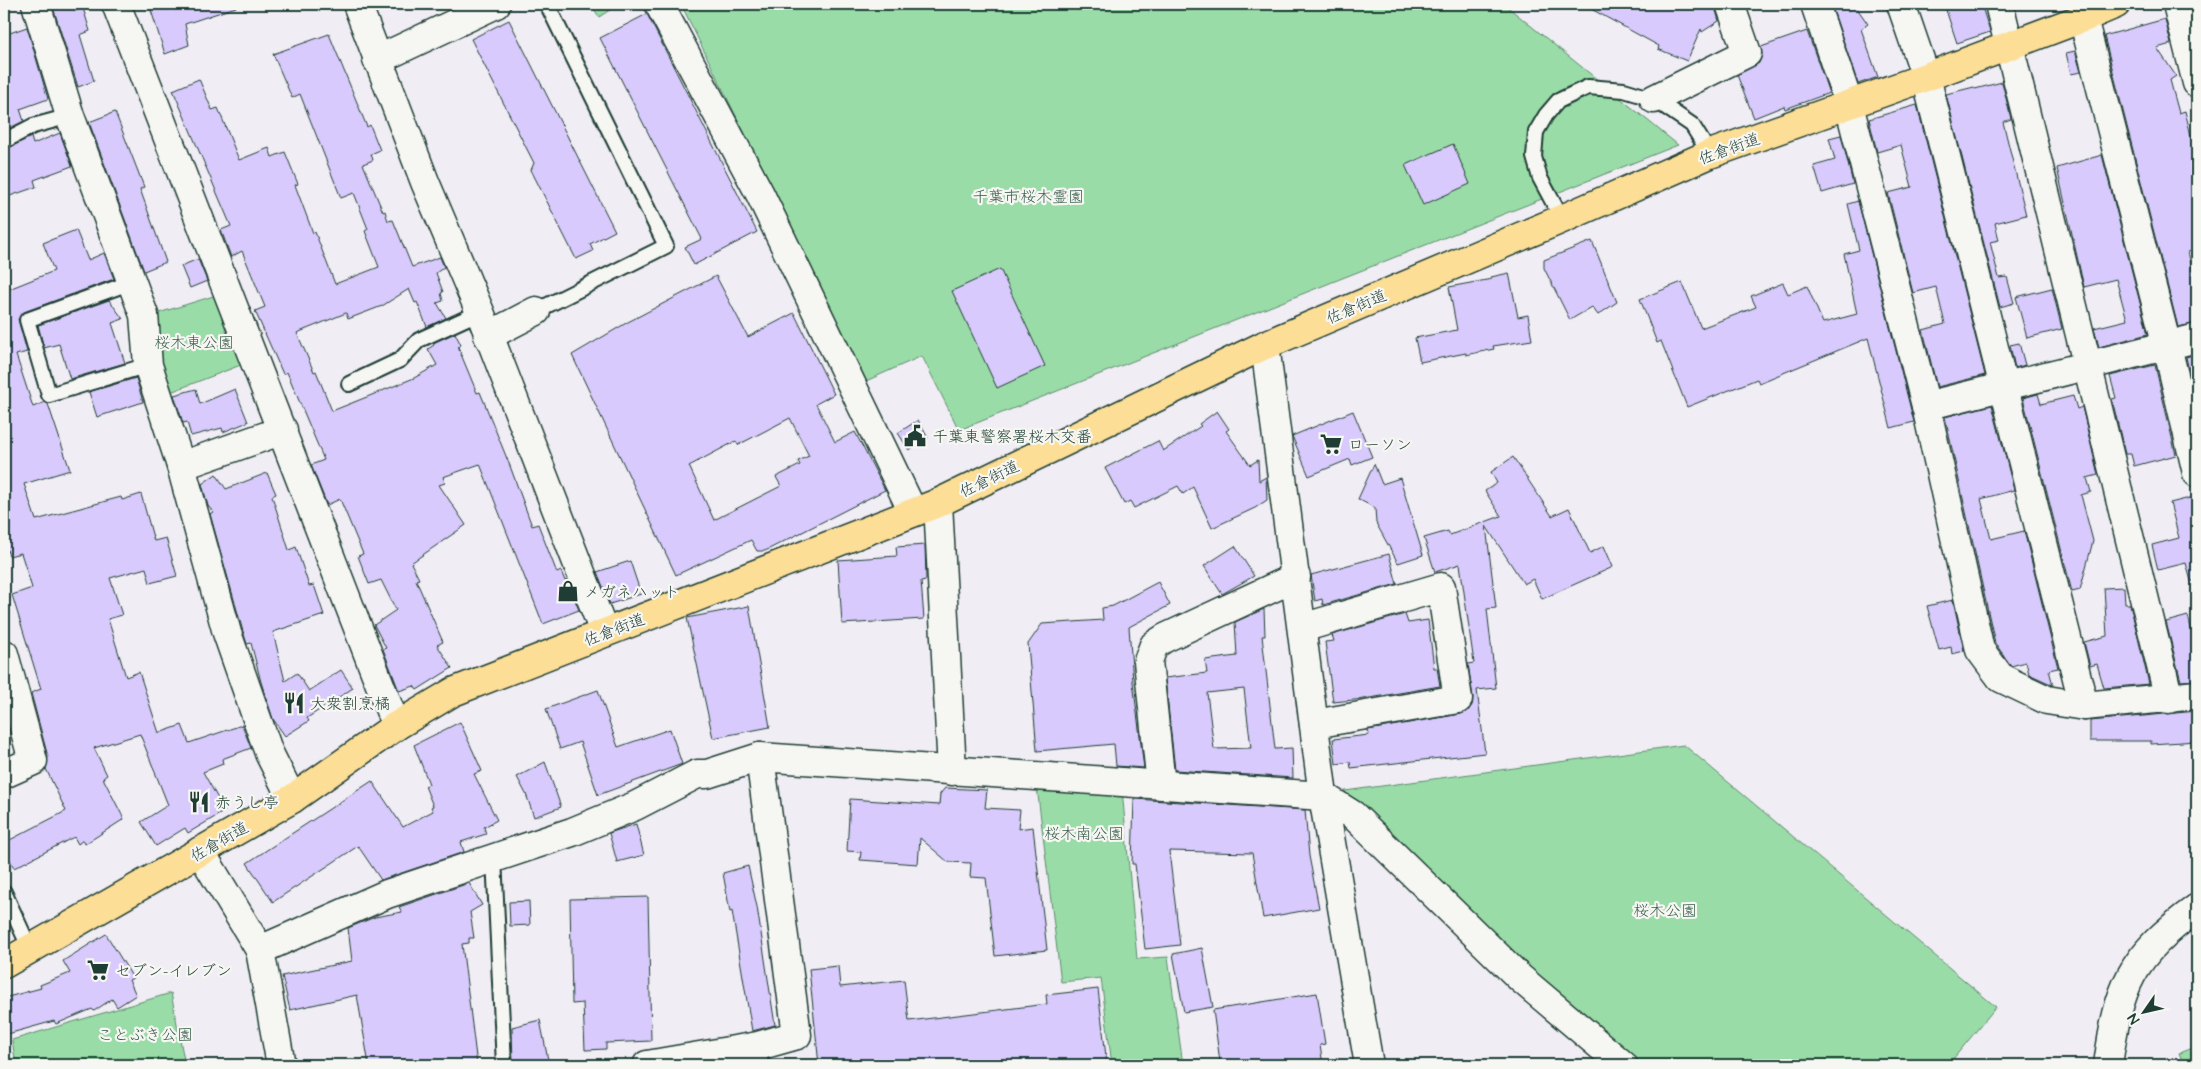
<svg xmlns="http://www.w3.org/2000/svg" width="2201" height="1069" font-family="'Architects Daughter','Klee One',sans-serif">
<rect width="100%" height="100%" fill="#f0edf4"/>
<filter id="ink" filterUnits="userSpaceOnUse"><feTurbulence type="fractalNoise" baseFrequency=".02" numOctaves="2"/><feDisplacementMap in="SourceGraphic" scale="10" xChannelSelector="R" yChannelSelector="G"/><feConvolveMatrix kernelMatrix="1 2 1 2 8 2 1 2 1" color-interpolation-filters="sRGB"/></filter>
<g filter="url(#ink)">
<g fill="#9adca7" stroke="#5c8c6e">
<polygon points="591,4 619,4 599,17"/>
<polygon points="681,4 1504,4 1678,145 959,430 922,356 866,381"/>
<polygon points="220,294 246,363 163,395 149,316"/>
<polygon points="1684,745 1996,1007 1948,1065 1635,1065 1346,802 1345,791"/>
<polygon points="1037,787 1122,789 1137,959 1168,957 1183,1065 1112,1065 1101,978 1061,982"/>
<polygon points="171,993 185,1065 16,1065 12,1040"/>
<polygon points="2197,1046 2197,1065 2184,1065 2179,1053"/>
</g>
<g fill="#d8cafc" stroke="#1f3d34" fill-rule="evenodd">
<polygon points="52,4 74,4 75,11 83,8 90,31 80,35 94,81 78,87"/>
<polygon points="149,4 235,4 236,7 185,24 189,45 165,54"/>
<polygon points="1582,4 1714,4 1719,21 1702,32 1701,29 1687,61 1658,49 1659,46"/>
<polygon points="1831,4 1854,4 1868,24 1861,29 1878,77 1858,84"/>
<polygon points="1944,4 1981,4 1990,32 1957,43"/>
<polygon points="647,14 757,232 694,265 685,247 702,239 600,38"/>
<polygon points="2165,19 2171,44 2157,48 2176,76 2170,80 2179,113 2185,111 2197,160 2197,250 2188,252 2197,289 2197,323 2178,327 2104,36"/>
<polygon points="509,20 615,231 590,244 593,251 576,259 531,170 534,163 471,39"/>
<polygon points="27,27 48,99 20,109 24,121 4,131 4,35"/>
<polygon points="1807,31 1829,93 1785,109 1784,106 1754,118 1737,75 1759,63 1762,55 1761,47"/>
<polygon points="329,34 367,127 370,125 380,150 371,154 373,160 363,164 383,212 385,211 388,221 393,220 412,267 440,257 444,267 436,273 443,292 441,293 443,301 437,303 446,318 427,327 417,302 415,303 409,289 382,306 348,319 346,313 297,333 314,372 316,371 332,411 414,378 437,365 428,349 434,345 433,343 455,333 461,345 458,347 477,393 480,392 510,466 532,526 538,524 557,573 561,571 565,581 567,580 579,610 543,624 480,464 443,477 445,483 439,485 466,525 411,563 419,579 416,580 443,642 437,645 452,668 417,690 414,686 399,691 383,649 386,648 374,625 396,610 381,580 369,584 358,556 363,554 340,499 327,505 311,465 324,460 287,372 283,374 255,311 265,307 242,251 231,257 221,230 231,226 173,90 199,79 212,110 218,108 239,160 269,148 272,157 285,152 298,184 295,185 313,233 315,232 335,284 379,267 365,231 368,229 354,193 341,198 300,94 292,98 273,54"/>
<polygon points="2075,51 2081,72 2071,74 2066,53"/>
<polygon points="2002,82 2011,119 2003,122 2026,215 1995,223 1999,240 1990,242 1999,278 2007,277 2014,303 2000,307 1946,94 1974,87 1975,89"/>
<polygon points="1917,105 1985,375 1937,387 1923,330 1945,324 1936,287 1913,293 1888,193 1912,187 1901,145 1877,152 1869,119"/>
<polygon points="115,112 144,187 140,189 166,262 144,271 89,122"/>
<polygon points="60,133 72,166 34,180 36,187 4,198 4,150 31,137 33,144"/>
<polygon points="1841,135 1853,184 1822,193 1814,166 1835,160 1829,138"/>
<polygon points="1453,144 1470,184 1423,205 1405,165"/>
<polygon points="2102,155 2148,334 2099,347 2094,328 2127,320 2116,279 2084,287 2057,168"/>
<polygon points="1858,201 1914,422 1891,428 1868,338 1759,383 1757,379 1687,407 1661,341 1657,343 1640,299 1682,282 1701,328 1756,307 1751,296 1783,283 1788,294 1807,286 1823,323 1857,314 1844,254 1859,250 1848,204"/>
<polygon points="76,230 88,260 104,253 114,279 24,312 18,319 27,352 16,355 33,407 45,402 48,404 70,470 24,484 36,520 121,497 122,500 141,494 154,541 166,538 177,576 150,583 146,568 110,578 122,615 108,619 126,677 139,672 159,733 182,725 189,743 242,725 251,748 222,759 223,764 203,772 225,811 188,833 185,828 156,846 141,822 168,805 140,734 94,748 107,775 103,778 124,819 85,844 83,840 78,844 74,837 14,868 4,848 4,843 66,811 46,769 48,757 31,693 41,689 12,595 32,588 21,553 9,556 4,540 4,291 54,271 43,243"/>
<polygon points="1592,241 1617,302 1598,315 1592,307 1570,320 1544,268 1544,260"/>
<polygon points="198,259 207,281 190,288 181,266"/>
<polygon points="1000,269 1045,366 997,388 952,291"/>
<polygon points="1509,273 1518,317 1528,315 1532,340 1493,346 1494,349 1466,355 1466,353 1420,362 1415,338 1457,330 1449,287 1492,279 1491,277"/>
<path d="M716,276L748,337L794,313L834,394L816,404L835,442L855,432L885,490L765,551H757L751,540L676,575L572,355L628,322ZM790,418L809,456L798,461L800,465L776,477L781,486L714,520L689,466L736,441L738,445Z"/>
<polygon points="2052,288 2062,329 2027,338 2016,297"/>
<polygon points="109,300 123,319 112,323 125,363 70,379 59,344 44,348 38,325"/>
<polygon points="2019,343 2025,365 2015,368 2010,345"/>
<polygon points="2197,354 2197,406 2186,357"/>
<polygon points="2155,365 2176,455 2134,466 2131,454 2125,454 2112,399 2116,398 2110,376"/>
<polygon points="136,378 143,402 97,417 89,392"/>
<polygon points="196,389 200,404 235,389 248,422 223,432 222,428 191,436 187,422 183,423 174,395"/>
<polygon points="2038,394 2041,404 2073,396 2077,409 2082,407 2098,475 2087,478 2091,492 2081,495 2093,541 2080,590 2072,592 2023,398"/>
<polygon points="1992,405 2014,490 1981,499 1991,539 2024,531 2058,668 2049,670 2053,685 2029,674 2026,662 2011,666 1995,643 1945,417"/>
<polygon points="1217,411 1229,429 1226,431 1250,465 1258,460 1259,481 1266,477 1267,500 1255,508 1212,528 1193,487 1183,494 1178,486 1134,508 1130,501 1124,504 1105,468 1158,441 1163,451 1201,426 1199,424"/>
<polygon points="1353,411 1372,457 1352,465 1350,459 1309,476 1292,436"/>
<polygon points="918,420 928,438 909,450 898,433"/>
<polygon points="1513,457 1552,516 1569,508 1590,553 1604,546 1613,567 1542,599 1533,579 1524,584 1486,526 1496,608 1487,609 1496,688 1477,690 1485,753 1351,768 1350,762 1336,764 1333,739 1369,735 1368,730 1461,714 1468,711 1472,705 1473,697 1468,664 1474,663 1460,564 1435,572 1424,538 1448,531 1450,535 1501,516 1485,491 1497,483 1491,472"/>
<polygon points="1374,464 1382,484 1400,478 1423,555 1398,563 1376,523 1375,508 1358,499"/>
<polygon points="267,473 276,494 272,496 289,550 296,547 309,586 314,585 324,615 273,632 285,681 297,673 309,691 341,670 353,688 307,718 309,721 285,736 273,719 261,682 251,643 247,644 242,628 210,514 213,512 208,506 202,484 216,474 226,489"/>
<polygon points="2194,497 2197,509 2197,581 2191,581 2186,563 2158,570 2152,545 2179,538 2170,503"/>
<polygon points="925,545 926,580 921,581 924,619 842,624 838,560 897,556 896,547"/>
<polygon points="1235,546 1254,576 1222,594 1204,566"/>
<polygon points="1389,554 1397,584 1323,605 1322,599 1315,601 1311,575"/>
<polygon points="630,561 641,594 610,604 597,572"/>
<polygon points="1158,582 1170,605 1129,627 1133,682 1144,768 1116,766 1114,744 1037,751 1028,644 1042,624 1103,620 1102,608 1113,606"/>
<polygon points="2124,587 2125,604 2130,604 2149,684 2104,688 2097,664 2090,666 2084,642 2107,636 2104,588"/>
<polygon points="1953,600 1964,651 1952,654 1951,647 1939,650 1927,606"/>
<polygon points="749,606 770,727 713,738 687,618"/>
<path d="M1264,609L1265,636H1262L1275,749L1292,748L1293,778L1175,770L1165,678L1207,673L1205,660L1237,656L1235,622ZM1244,689L1251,748L1214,749L1207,693Z"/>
<polygon points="1405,614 1408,623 1428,620 1434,668 1437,668 1440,686 1364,699 1333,702 1325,642 1334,641 1332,635"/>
<polygon points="2188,616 2197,651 2197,680 2181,681 2166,622"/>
<polygon points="598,690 618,747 670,729 682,764 598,795 580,742 560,749 546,709"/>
<polygon points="2197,711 2197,741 2151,744 2151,741 2090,741 2090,721"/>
<polygon points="460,722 482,771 474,774 497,820 484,827 486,834 461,842 464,852 381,880 358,846 273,902 247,863 372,781 403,827 433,811 431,807 433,806 425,786 429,784 414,745"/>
<polygon points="545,762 561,807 534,817 526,794 517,777"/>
<polygon points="945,788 987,790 985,808 1020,810 1018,829 1033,827 1047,950 995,956 986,878 970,877 971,863 948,862 920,838 918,864 860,860 861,852 847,851 850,799 939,805 940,794"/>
<polygon points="1134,799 1305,810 1309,856 1319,908 1263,918 1252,853 1169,851 1180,945 1145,949 1135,864 1132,864"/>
<polygon points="636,824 644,855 617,862 609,833"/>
<polygon points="748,866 757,907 775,1025 752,1031 732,911 730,912 723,873"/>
<polygon points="469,883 482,905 470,912 474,938 469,938 469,943 462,944 477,1065 369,1065 357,995 290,1010 282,976 352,961 348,928 375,917 402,912 399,907"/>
<polygon points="648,897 651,1041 606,1043 606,1049 585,1050 583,1003 572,1004 570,899"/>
<polygon points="529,901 530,925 510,926 509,902"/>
<polygon points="106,934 133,978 129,980 136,995 117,1007 112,999 94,1011 92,1009 56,1024 54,1021 4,1035 4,998 41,988 40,985 70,973 63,961"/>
<polygon points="1202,948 1213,1007 1184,1012 1173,954"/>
<polygon points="838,966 840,987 904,980 909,1021 1047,1004 1046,995 1098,989 1107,1065 819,1065 809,969"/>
<polygon points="1317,993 1325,1044 1320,1045 1323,1065 1232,1065 1231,1060 1220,1062 1213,1010"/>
<polygon points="540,1020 549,1065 513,1065 512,1027"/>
</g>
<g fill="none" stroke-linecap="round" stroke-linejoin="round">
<g stroke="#1f3d34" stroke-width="18">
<g id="service">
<polyline points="4,141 33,126 70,116"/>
<polyline points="1562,219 1540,178 1534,157 1536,132 1546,115 1558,101 1588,87 1624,90 1654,99 1692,125 1710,154"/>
<polyline points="132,282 27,320 49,395 148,365"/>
<polyline points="536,311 666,246 547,4"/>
<polyline points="349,384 400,360 419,340 480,312"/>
<polyline points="494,858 504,1065"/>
<polyline points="4,892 30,949"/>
<polyline points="758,1046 761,1065"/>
</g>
</g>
<g stroke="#1f3d34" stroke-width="31">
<g id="minor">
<polyline points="36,4 70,116 144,315 148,365 181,466 227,633 269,753 292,799"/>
<polyline points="116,4 396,726"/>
<polyline points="357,4 425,182 480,312 604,632"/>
<polyline points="659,4 760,194 913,512"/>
<polyline points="1815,4 1849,105 1926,406 1980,650 2001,678 2047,700 2084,706 2197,695"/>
<polyline points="1901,4 1926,77 2084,706"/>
<polyline points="1999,4 2169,699"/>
<polyline points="2177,4 2197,83"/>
<polyline points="2083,18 2167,346 2197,473"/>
<polyline points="377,60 496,4"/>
<polyline points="1654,99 1747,53 1730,4"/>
<polyline points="488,336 536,311"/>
<polyline points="1265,345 1323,796 1369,1065"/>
<polyline points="1926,406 2197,338"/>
<polyline points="181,466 283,430"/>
<polyline points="938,503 952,771"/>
<polyline points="1302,628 1441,587 1458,699 1314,724"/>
<polyline points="4,654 33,761 4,774"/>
<polyline points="1161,785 1148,661 1154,645 1165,638 1296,577"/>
<polyline points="200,851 260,950 281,1065"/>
<polyline points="260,950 387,894 572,832 635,806 697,774 707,774 760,757 1323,796 1353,815 1520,978 1623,1065"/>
<polyline points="647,1065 758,1046 797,1035 760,757"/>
<path d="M2108,1065C2119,985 2130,957 2197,908"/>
</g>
</g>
<g stroke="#1f3d34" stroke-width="31">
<polyline id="trunk" points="4,964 292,799 396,726 453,692 938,503 1265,345 1562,219 1710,154 1926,77 2083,18 2116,4"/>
</g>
<use href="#service" stroke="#f6f6f2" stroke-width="14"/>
<use href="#minor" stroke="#f6f6f2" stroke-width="28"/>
<use href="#trunk" stroke="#fcde96" stroke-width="28"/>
</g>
</g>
<defs>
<g id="civic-bare" transform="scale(1.725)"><path d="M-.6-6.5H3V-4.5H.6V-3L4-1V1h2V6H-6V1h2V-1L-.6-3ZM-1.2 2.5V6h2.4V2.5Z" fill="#1f3d34" stroke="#f6f6f2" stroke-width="2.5" paint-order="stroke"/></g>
<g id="supermarket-bare" transform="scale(1.725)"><path d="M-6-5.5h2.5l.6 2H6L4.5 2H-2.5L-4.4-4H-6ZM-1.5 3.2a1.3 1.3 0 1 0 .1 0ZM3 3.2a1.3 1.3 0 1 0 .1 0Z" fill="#1f3d34" stroke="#f6f6f2" stroke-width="2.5" paint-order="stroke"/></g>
<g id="shop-bare" transform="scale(1.725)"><path d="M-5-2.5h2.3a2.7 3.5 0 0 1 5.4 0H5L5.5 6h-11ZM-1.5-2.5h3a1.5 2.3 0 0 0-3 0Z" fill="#1f3d34" stroke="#f6f6f2" stroke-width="2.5" paint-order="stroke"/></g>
<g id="restaurant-bare" transform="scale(1.725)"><path d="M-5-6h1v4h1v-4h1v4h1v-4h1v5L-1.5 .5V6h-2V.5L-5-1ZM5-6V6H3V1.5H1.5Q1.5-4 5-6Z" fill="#1f3d34" stroke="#f6f6f2" stroke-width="2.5" paint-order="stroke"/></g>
</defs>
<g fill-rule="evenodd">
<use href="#civic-bare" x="915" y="436"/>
<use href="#supermarket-bare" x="1331" y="444"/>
<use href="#shop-bare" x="568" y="591"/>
<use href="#restaurant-bare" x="294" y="703"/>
<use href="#restaurant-bare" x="199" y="802"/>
<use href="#supermarket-bare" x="98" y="970"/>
</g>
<g text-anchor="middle" stroke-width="4.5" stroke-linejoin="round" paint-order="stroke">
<g font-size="16" fill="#1f3d34" stroke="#f6f6f2">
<text transform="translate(1729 148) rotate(-20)" y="6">佐倉街道</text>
<text transform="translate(1356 306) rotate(-23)" y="6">佐倉街道</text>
<text transform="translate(989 478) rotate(-26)" y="6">佐倉街道</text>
<text transform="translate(614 629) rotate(-21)" y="6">佐倉街道</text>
<text transform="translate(219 841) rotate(-30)" y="6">佐倉街道</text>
</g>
<g font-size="16" fill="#385d4b" stroke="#f6f6f2">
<text x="1028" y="202">千葉市桜木霊園</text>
<text x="194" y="348">桜木東公園</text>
<text x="1084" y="839">桜木南公園</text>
<text x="1665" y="916">桜木公園</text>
<text x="145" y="1040">ことぶき公園</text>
</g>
<g font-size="16" fill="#1f3d34" stroke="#f6f6f2" text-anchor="start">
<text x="932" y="442">千葉東警察署桜木交番</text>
<text x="1348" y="450">ローソン</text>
<text x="584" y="597">メガネハット</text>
<text x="310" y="709">大衆割烹橘</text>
<text x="215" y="808">赤うし亭</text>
<text x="115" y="976">セブン-イレブン</text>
</g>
</g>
<rect width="2201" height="1069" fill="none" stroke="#f6f6f2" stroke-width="20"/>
<rect x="10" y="10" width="2181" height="1049" fill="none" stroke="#1f3d34" stroke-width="2" filter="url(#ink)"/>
<g transform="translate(2144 1012) rotate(236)" stroke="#f6f6f2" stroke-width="4" paint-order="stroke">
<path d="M0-4L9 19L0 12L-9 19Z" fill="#1f3d34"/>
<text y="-8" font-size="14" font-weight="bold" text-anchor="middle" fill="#1f3d34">N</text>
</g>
</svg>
